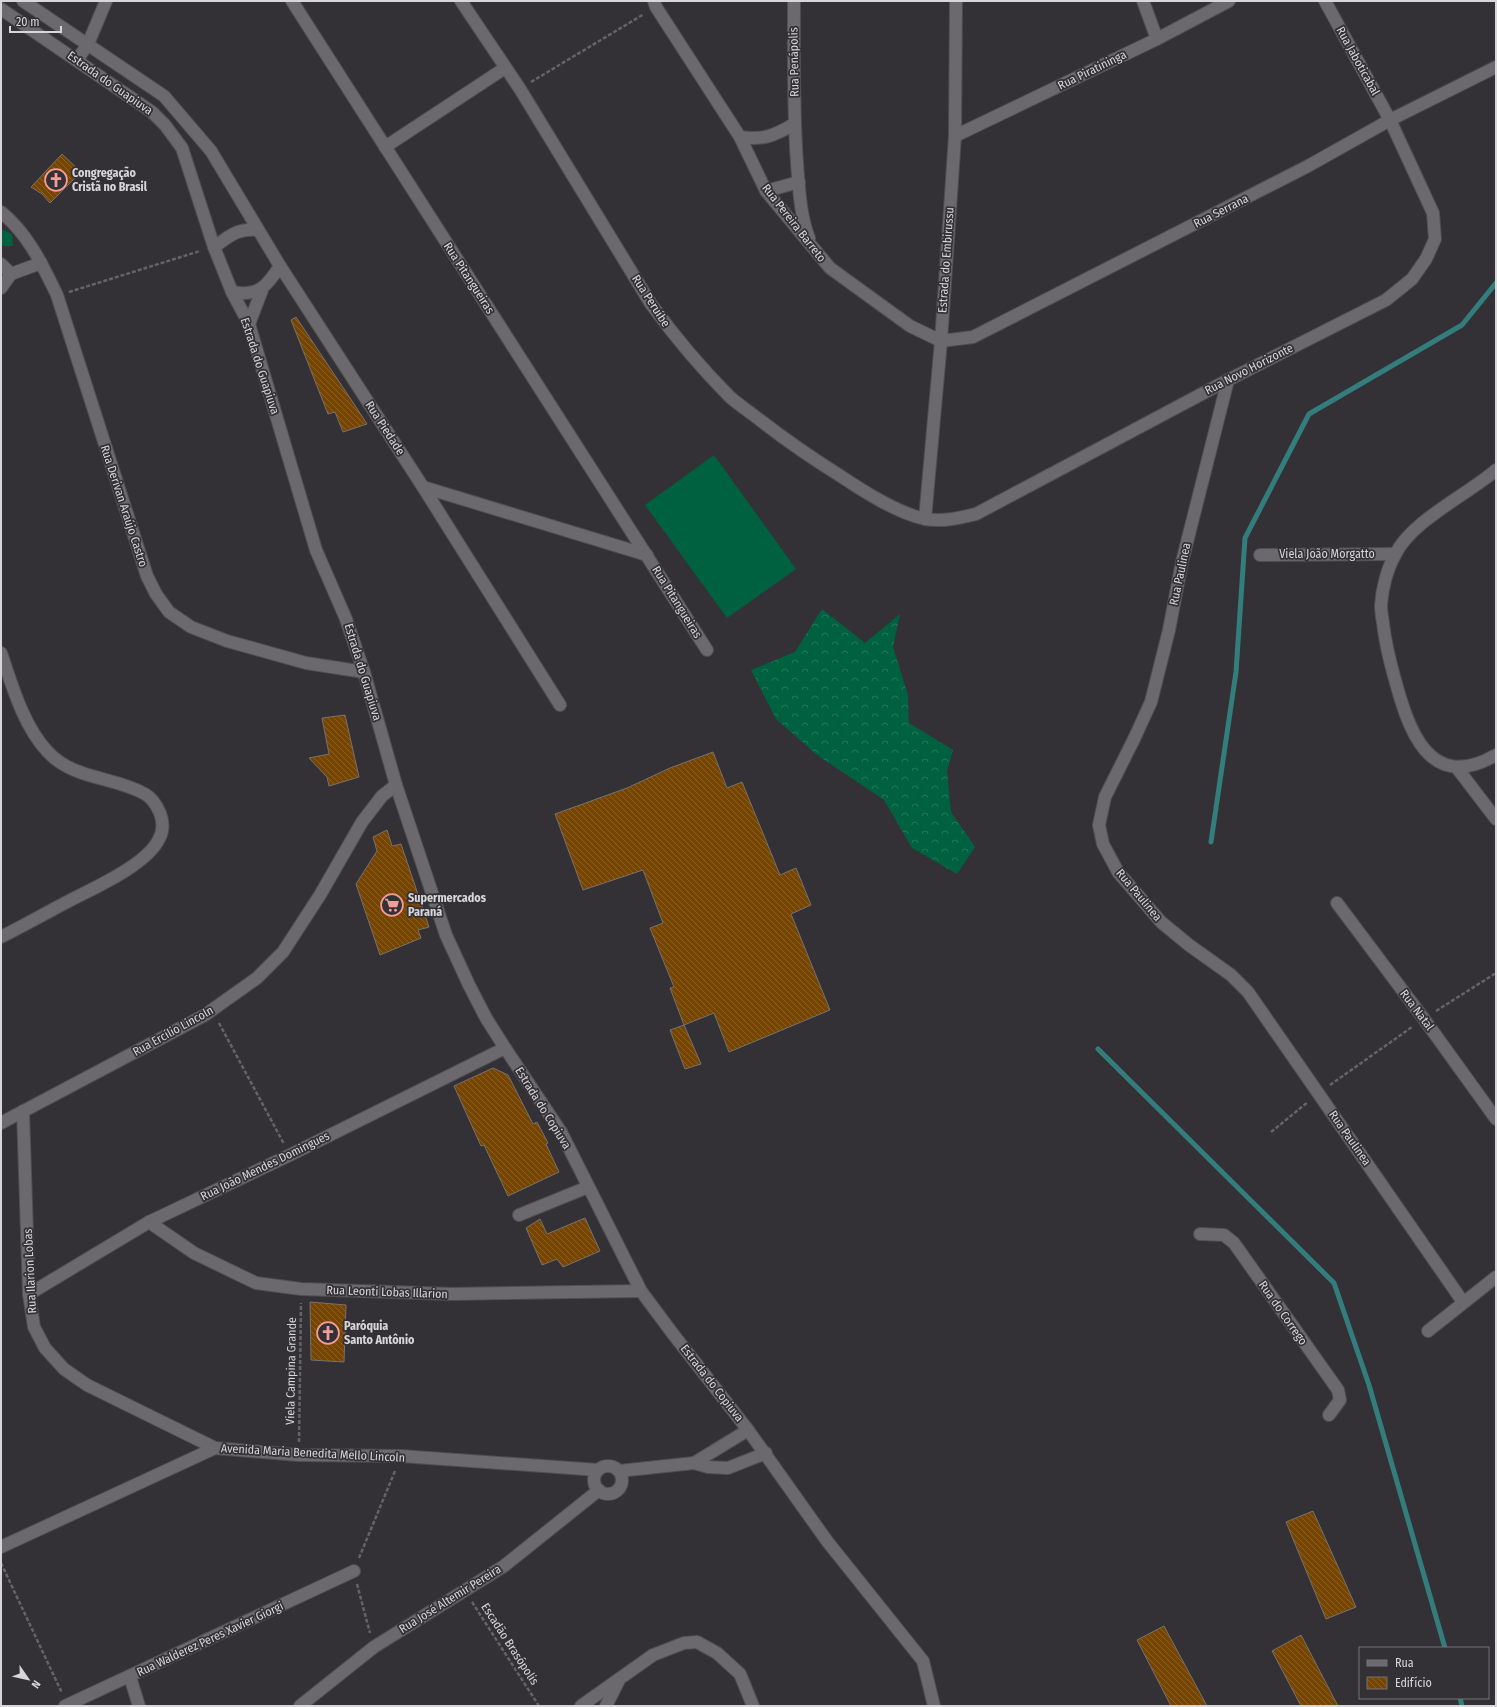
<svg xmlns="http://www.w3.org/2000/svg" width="1497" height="1707" font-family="'Fira Sans Condensed',sans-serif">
<defs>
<pattern id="forest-crowns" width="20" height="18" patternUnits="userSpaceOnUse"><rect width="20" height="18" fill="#006140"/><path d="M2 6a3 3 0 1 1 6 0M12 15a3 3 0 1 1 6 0" fill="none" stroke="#24775b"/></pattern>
<pattern id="building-back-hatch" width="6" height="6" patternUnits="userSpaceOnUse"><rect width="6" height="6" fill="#764502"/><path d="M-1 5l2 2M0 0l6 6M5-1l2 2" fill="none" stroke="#895f26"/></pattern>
</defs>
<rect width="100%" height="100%" fill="#333136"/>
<g fill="#006140">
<polygon points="1,229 12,234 13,246 1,246"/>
<polygon points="714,455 796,569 727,618 645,505"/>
</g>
<polygon fill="url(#forest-crowns)" points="822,609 865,643 900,614 893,647 908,695 909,723 953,750 947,771 951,812 975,847 957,874 912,848 884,800 817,755 776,719 751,670 795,652"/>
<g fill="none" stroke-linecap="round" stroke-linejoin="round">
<g stroke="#337d7d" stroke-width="5">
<polyline points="1211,842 1236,672 1245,538 1309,414 1462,325 1496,283"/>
<polyline points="1098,1049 1334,1283 1369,1385 1445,1648"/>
<polyline points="1460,1698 1462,1706"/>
</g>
</g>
<g fill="url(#building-back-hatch)" stroke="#76726e">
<polygon points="62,154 81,172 50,203 42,194 31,187"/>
<polygon points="296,317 354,404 367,424 343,432 335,412 328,414 291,320"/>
<polygon points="345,715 359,777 329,786 327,777 309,758 329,754 322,718"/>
<polygon points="713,752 727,788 742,782 780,875 796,868 811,905 791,914 830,1010 729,1052 714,1013 684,1025 670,988 674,987 650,928 663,923 643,870 583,890 555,814 627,788 670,768"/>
<polygon points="387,830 392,846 401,844 429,927 418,930 421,938 380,955 356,884 377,851 373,837"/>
<polygon points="684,1025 701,1064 685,1069 670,1030"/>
<polygon points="493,1068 508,1075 533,1124 537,1122 548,1143 546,1144 559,1172 508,1196 484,1145 481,1146 454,1086"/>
<polygon points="585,1218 600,1251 563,1267 557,1259 542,1265 526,1228 540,1219 547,1234"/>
<polygon points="310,1302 346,1305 344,1362 311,1360"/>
<polygon points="1313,1511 1356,1607 1326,1619 1286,1522"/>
<polygon points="1164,1626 1207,1706 1171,1706 1137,1640"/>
<polygon points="1301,1635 1338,1706 1301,1706 1272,1651"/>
</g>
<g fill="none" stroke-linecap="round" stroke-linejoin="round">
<g stroke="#504e52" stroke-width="14">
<g id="minor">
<polyline points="23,1 164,96 211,151 280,266 423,487 560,705"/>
<polyline points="292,1 707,650"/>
<path d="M461,1L520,89L651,304C675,337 701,368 730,397C738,404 748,411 756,417C783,438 810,457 839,475C863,491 897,513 925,519C943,522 959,518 976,514L1228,380L1386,300L1412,279L1426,259L1435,239L1433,213L1390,120L1325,1"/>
<polyline points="654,1 656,7 740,137 766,191 830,268 910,326 941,341 973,337 1308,166 1390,120 1496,67"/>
<path d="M794,1C794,55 793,109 797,163C799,188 800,215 809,238"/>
<polyline points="1143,1 1157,39"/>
<polyline points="1,9 152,112 165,125 182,148 214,247 232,292 249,324 316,550 346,619 364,672 396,785 446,935 469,985 486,1018 505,1048 561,1132 641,1291 673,1334 748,1430 827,1541 923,1661 934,1706"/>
<polyline points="77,60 88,44 106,1"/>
<polyline points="955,136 1157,39 1229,1"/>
<path d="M740,137C764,140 774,136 794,124"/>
<polyline points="385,147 505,68"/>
<polyline points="766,191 799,182"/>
<path d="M1,212C28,234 42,264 57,295L147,576L156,594L169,612L191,627L227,641L306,663L364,672"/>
<path d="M214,247C230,236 237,228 258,230"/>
<polyline points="1,264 11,274"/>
<polyline points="1,288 11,274 41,263"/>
<path d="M232,292C259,297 267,286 280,266"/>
<polyline points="249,324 262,290"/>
<polyline points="1228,380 1182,562 1169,630 1151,702 1134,739 1105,797 1099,825 1103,844 1118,872 1161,922 1189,945 1231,975 1248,992 1463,1302"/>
<path d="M1496,470C1467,495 1411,521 1395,555C1387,569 1382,589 1381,605C1381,610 1382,617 1383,623C1385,641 1389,658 1394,676C1408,728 1428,794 1496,755"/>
<polyline points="423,487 647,555"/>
<polyline points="925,519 941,341 955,136 956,1"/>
<polyline points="1260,555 1395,554"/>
<path d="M1,653C12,685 23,725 47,751C73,780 113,776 145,794C152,798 157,806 160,813C163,821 164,830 159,839C146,866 91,889 65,903C44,914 23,926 1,937"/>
<polyline points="1457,768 1496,819"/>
<polyline points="1337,903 1424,1019 1496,1119"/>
<polyline points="23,1111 29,1294 34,1327 45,1348 64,1369 87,1385 215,1448"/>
<polyline points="1,1123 205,1015 257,978 283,952 320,895 362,822 382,796 396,785"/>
<polyline points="519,1215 588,1187"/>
<polyline points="149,1222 194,1253 256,1283 301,1289 452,1294 641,1291"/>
<polyline points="1200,1234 1224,1235 1234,1243 1338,1390 1340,1400 1329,1415"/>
<polyline points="29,1294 149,1222 290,1155 505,1048"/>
<polyline points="1428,1331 1496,1277"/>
<polyline points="694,1463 748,1430"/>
<circle cx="608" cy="1480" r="14"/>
<polyline points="619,1471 694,1463 708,1467 728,1468 766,1453"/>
<polyline points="1,1547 215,1448 298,1455 401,1456 598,1470"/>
<polyline points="130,1677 139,1706"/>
<polyline points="65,1706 354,1571"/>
<polyline points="300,1706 374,1647 504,1566 599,1490"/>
<polyline points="581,1706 653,1655 684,1643 697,1642 717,1653 740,1674 753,1706"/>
<polyline points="606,1706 618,1682"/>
</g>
</g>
<g stroke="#656367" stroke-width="2.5" stroke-dasharray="4 2" stroke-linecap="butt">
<polyline points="531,82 644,14"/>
<polyline points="69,292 200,251"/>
<polyline points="1436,1011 1496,973"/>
<polyline points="219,1023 284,1144"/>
<polyline points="1330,1085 1412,1027"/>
<polyline points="1271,1132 1308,1102"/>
<polyline points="299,1442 301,1303"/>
<polyline points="359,1558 395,1471"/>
<polyline points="1,1563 62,1693"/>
<polyline points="357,1584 370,1633"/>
<polyline points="472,1602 539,1706"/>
</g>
<use href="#minor" stroke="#6b696e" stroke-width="12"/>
</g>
<defs>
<g id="church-ring" transform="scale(1.15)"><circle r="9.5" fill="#333136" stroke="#f59b98" stroke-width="1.5"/><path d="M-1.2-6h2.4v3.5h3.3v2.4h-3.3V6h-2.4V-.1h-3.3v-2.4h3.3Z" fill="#f59b98"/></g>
<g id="supermarket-ring" transform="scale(1.15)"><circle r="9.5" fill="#333136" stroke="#f59b98" stroke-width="1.5"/><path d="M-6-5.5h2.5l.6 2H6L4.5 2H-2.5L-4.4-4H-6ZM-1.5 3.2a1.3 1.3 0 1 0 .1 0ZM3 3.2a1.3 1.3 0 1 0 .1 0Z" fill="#f59b98"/></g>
</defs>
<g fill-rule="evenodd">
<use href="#church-ring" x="56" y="180"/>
<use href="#supermarket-ring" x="392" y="905"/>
<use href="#church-ring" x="328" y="1333"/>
</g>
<g text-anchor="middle" stroke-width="3.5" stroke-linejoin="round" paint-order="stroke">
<g font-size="12" fill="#d7d6d9" stroke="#333136">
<text transform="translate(1358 61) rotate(61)" y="4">Rua Jaboticabal</text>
<text transform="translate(794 62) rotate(-91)" y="4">Rua Penápolis</text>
<text transform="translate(1092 70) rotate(-26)" y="4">Rua Piratininga</text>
<text transform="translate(110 83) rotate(35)" y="4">Estrada do Guapiuva</text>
<text transform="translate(1221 211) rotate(-27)" y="4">Rua Serrana</text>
<text transform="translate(794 223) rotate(52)" y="4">Rua Pereira Barreto</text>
<text transform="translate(946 260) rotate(-86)" y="4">Estrada do Embirussu</text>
<text transform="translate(469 278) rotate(57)" y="4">Rua Pitangueiras</text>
<text transform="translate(651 301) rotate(57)" y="4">Rua Peruíbe</text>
<text transform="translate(260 366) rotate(72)" y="4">Estrada do Guapiuva</text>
<text transform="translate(1249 369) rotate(-27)" y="4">Rua Novo Horizonte</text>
<text transform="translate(385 428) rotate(57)" y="4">Rua Piedade</text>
<text transform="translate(124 506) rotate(72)" y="4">Rua Derivan Araújo Castro</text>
<text x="1327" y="558">Viela João Morgatto</text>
<text transform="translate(1180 574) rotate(-78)" y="4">Rua Paulinea</text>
<text transform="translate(677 602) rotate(58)" y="4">Rua Pitangueiras</text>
<text transform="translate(363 672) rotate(73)" y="4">Estrada do Guapiuva</text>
<text transform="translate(1139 895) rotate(50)" y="4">Rua Paulinea</text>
<text transform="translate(1417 1010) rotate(53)" y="4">Rua Natal</text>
<text transform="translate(173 1031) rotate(-29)" y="4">Rua Ercílio Lincoln</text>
<text transform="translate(543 1108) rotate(58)" y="4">Estrada do Copiuva</text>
<text transform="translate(1350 1138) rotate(55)" y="4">Rua Paulinea</text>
<text transform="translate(265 1166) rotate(-26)" y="4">Rua João Mendes Domingues</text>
<text transform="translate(30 1271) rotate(-93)" y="4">Rua Ilarion Lobas</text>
<text transform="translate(387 1292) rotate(2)" y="4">Rua Leonti Lobas Illarion</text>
<text transform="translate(1283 1313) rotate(55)" y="4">Rua do Corrego</text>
<text transform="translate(291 1371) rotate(-89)" y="4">Viela Campina Grande</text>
<text transform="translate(712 1383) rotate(52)" y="4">Estrada do Copiuva</text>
<text transform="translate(313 1453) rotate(3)" y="4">Avenida Maria Benedita Mello Lincoln</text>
<text transform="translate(450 1599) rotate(-32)" y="4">Rua José Altemir Pereira</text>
<text transform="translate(210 1639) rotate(-25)" y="4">Rua Walderez Peres Xavier Giorgi</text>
<text transform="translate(510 1644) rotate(57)" y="4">Escadão Brasópolis</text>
</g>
<g font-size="12" font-weight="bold" fill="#d7d6d9" stroke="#333136" text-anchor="start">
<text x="72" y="177">Congregação<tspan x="72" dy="14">Cristã no Brasil</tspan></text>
<text x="408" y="902">Supermercados<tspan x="408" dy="14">Paraná</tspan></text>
<text x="344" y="1330">Paróquia<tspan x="344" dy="14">Santo Antônio</tspan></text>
</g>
</g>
<rect width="1497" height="1707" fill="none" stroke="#d7d6d9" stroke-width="4"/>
<rect x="1359" y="1647" width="130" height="52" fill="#333136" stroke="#757377"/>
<rect x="1367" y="1660" width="20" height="6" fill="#6b696e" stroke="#757377"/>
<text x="1395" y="1667" font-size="12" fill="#d7d6d9">Rua</text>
<rect x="1367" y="1677" width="20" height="12" fill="url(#building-back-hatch)" stroke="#757377"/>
<text x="1395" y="1687" font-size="12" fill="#d7d6d9">Edifício</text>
<g transform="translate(28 1679) rotate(124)" stroke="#333136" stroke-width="3" paint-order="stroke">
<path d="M0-3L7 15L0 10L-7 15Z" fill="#d7d6d9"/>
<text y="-6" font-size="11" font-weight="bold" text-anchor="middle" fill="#d7d6d9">N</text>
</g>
<path d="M10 26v6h51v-6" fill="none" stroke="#d7d6d9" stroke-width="2"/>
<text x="16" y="26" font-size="12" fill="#d7d6d9" stroke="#333136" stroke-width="3" paint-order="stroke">20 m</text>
</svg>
